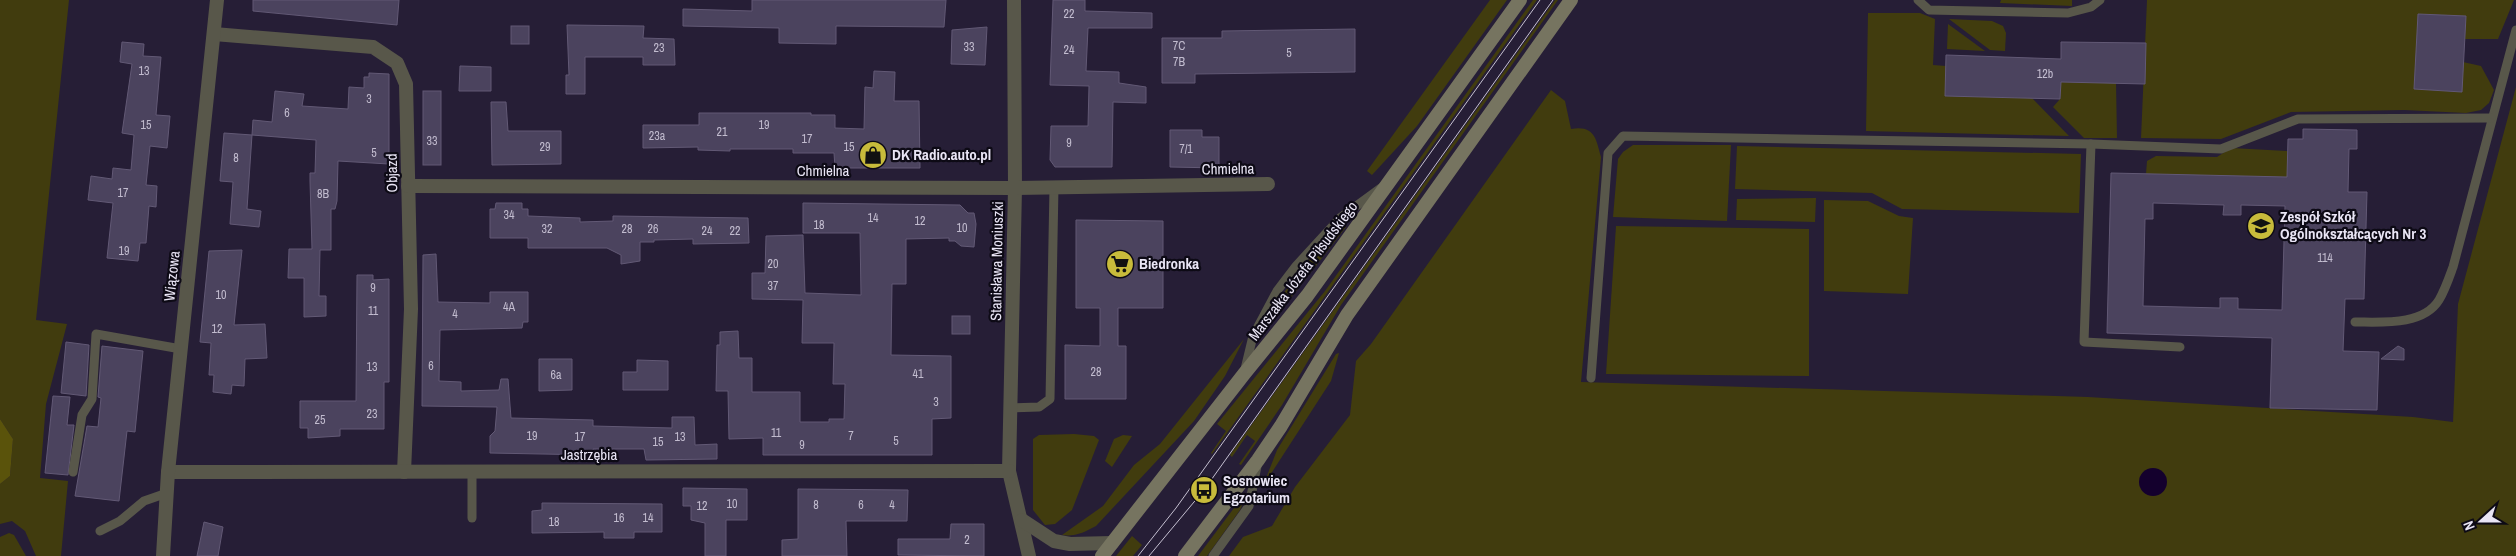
<svg xmlns="http://www.w3.org/2000/svg" width="2516" height="556" font-family="'Archivo Narrow',sans-serif">
<rect width="100%" height="100%" fill="#261e36"/>
<g fill="#413c0e">
<polygon points="0,0 69,0 36,320 67,324 46,404 40,478 68,481 61,556 36,556 25,531 12,521 0,524 0,484 10,476 13,439 0,419"/>
<polygon points="1490,0 1507,0 1417,126 1372,175 1367,171"/>
<polygon points="1533,0 1537,0 1212,454 1211,453 1226,431 1217,424 1325,291"/>
<polygon points="1555,0 1558,0 1341,305 1282,405 1241,465 1239,464 1255,441 1247,435 1232,457 1230,455"/>
<polygon points="2001,0 2072,0 2072,6 2000,3"/>
<polygon points="2147,0 2514,0 2498,39 2465,39 2466,16 2418,14 2414,89 2461,92 2463,62 2481,66 2494,90 2489,103 2481,110 2466,113 2404,110 2291,112 2221,139 2141,138"/>
<polygon points="1868,13 1920,13 1935,19 1933,65 1946,66 1945,96 2032,98 2069,136 1866,131"/>
<polygon points="1949,19 1992,21 2003,26 2006,33 2005,51 1990,50"/>
<polygon points="1948,24 1985,51 1947,49"/>
<polygon points="2061,82 2116,83 2117,138 2084,138 2053,107 2060,99"/>
<path d="M2516,87V556H1229L1243,537L1272,526L1295,487L1350,415L1356,361L1371,344L1551,90L1565,101L1571,129C1594,125 1596,138 1601,157L1581,382L2088,397L2413,417L2453,422L2458,304Z"/>
<polygon points="1633,145 1731,145 1727,221 1613,217 1618,159 1623,152"/>
<polygon points="1737,146 2081,154 2079,213 1902,209 1872,193 1735,189"/>
<polygon points="2231,148 2287,151 2287,177 2146,174 2147,161 2156,156 2217,157"/>
<polygon points="1816,198 1815,222 1736,220 1737,199"/>
<polygon points="1824,200 1868,201 1899,216 1913,218 1908,294 1824,291"/>
<path d="M1341,223L1346,227L1266,330L1261,332L1260,330C1282,291 1311,256 1341,223Z"/>
<polygon points="1616,226 1809,229 1809,376 1606,374"/>
<path d="M1244,339L1225,376L1194,421L1096,526C1085,532 1075,537 1062,535L1103,506L1134,465L1160,444Z"/>
<polygon points="1339,353 1331,381 1263,486 1277,450 1336,354"/>
<polygon points="1074,434 1094,436 1099,440 1072,510 1055,524 1045,525 1033,510 1033,439 1039,435"/>
<polygon points="1123,435 1132,436 1112,467 1105,461 1114,439"/>
<polygon points="1240,500 1244,501 1240,510 1207,556 1198,556"/>
<polygon points="9,533 14,535 26,556 0,556 0,537"/>
<polygon points="1132,536 1142,545 1133,556 1116,556"/>
</g>
<polygon fill="#5a530b" points="0,419 13,439 10,476 0,484"/>
<circle fill="#14002d" cx="2153" cy="482" r="14"/>
<g fill="#4b435e" stroke="#625975" fill-rule="evenodd">
<polygon points="253,0 399,0 397,25 253,11"/>
<polygon points="752,0 946,0 944,27 836,26 836,44 779,43 779,28 683,26 683,9 752,11"/>
<polygon points="1053,0 1085,0 1085,11 1152,13 1152,28 1088,28 1086,71 1119,72 1119,83 1146,87 1146,103 1113,102 1112,167 1055,167 1050,160 1051,126 1088,126 1089,86 1050,85"/>
<polygon points="2418,14 2466,16 2462,92 2414,89"/>
<polygon points="567,25 644,26 643,38 674,39 675,65 643,65 643,57 585,57 585,94 566,94 566,75 569,75"/>
<rect x="511" y="26" width="18" height="18"/>
<polygon points="987,27 985,65 951,64 952,30"/>
<polygon points="1355,29 1355,72 1195,74 1195,83 1162,83 1162,38 1222,38 1222,31"/>
<polygon points="122,42 144,44 143,56 161,57 156,115 170,116 167,148 150,146 146,185 157,186 156,207 149,206 146,243 140,243 138,261 107,258 113,203 88,200 91,176 112,179 113,168 131,170 134,135 122,133 132,64 120,62"/>
<polygon points="2061,42 2146,43 2145,84 2061,82 2060,99 1945,96 1946,55 2061,59"/>
<polygon points="460,66 491,67 491,91 459,91"/>
<polygon points="874,71 895,72 894,101 919,101 920,168 835,168 834,153 793,153 793,149 730,149 730,151 698,150 698,147 643,148 643,125 699,125 699,113 811,113 811,115 835,115 835,128 864,129 865,87 873,88"/>
<polygon points="369,73 389,74 389,164 338,161 337,201 335,209 331,209 331,250 320,250 319,296 326,296 326,316 304,317 304,278 288,278 289,249 312,249 310,181 310,173 315,173 316,140 252,135 253,120 272,122 275,91 304,94 302,106 348,109 349,87 364,88 364,77 369,77"/>
<rect x="423" y="91" width="18" height="74"/>
<polygon points="491,102 506,102 508,131 561,131 561,164 492,165"/>
<path d="M2303,129L2357,130V149H2349L2348,192H2367L2364,299H2345L2343,351L2379,352L2377,410L2270,408L2272,338L2107,333L2111,173L2287,177L2288,139H2303ZM2153,203L2224,205L2223,215H2241V205L2285,206L2282,310L2238,309V298H2220V308L2143,306L2145,219H2153Z"/>
<polygon points="1170,130 1202,130 1202,137 1219,137 1219,168 1170,167"/>
<polygon points="224,133 252,135 247,209 261,211 259,227 230,224 233,182 220,181"/>
<polygon points="496,203 522,203 522,209 528,209 528,216 580,218 580,222 613,221 613,216 748,218 749,243 693,244 693,239 654,240 654,242 640,242 640,261 621,264 621,255 607,248 528,248 528,238 490,238 490,209 495,209"/>
<polygon points="803,203 960,205 968,213 974,213 976,224 974,247 961,246 955,241 949,241 949,238 906,239 906,284 892,284 891,355 951,356 951,418 932,419 932,455 763,455 763,438 729,439 728,391 716,391 717,345 720,345 720,332 738,331 739,358 752,358 752,392 800,392 800,422 829,422 829,419 844,419 845,384 833,384 834,343 802,343 803,300 752,299 752,273 765,273 766,236 803,235 805,293 861,295 860,233 803,233"/>
<polygon points="1076,220 1163,221 1163,308 1118,308 1118,346 1126,346 1126,399 1065,399 1065,345 1100,346 1100,308 1076,308"/>
<polygon points="242,250 234,325 265,324 267,358 245,359 244,386 232,385 231,394 213,392 214,375 209,375 211,343 200,342 209,251"/>
<polygon points="436,254 438,302 490,303 490,292 528,292 528,322 523,322 522,328 440,330 439,381 461,382 461,391 499,390 501,379 508,379 511,418 593,420 593,426 672,428 672,417 694,417 695,445 717,444 717,459 646,460 644,449 593,449 593,455 490,453 490,436 495,431 497,407 422,406 423,255"/>
<polygon points="357,275 373,275 373,280 389,279 389,382 384,382 384,429 340,429 340,436 308,438 308,428 300,428 300,401 356,401"/>
<rect x="952" y="316" width="18" height="18"/>
<polygon points="66,342 89,345 86,396 61,393"/>
<polygon points="102,346 143,351 135,432 127,431 119,501 75,496 87,426 98,427 101,398 98,397"/>
<polygon points="2398,346 2404,349 2404,360 2381,359"/>
<polygon points="539,359 572,359 572,390 539,391"/>
<polygon points="637,360 668,361 668,390 623,390 623,372 637,372"/>
<polygon points="53,396 70,397 67,425 74,425 68,475 45,473"/>
<polygon points="683,488 747,489 747,520 726,520 726,556 705,556 705,523 691,520 691,506 683,506"/>
<polygon points="798,489 908,490 907,521 846,521 847,556 782,556 782,540 798,539"/>
<polygon points="542,503 662,504 662,532 634,532 634,538 604,538 604,532 532,533 532,511 542,510"/>
<polygon points="204,522 223,527 218,556 197,556"/>
<polygon points="951,524 984,524 984,556 898,555 898,539 950,539"/>
</g>
<g fill="none" stroke-linecap="round" stroke-linejoin="round">
<g stroke="#58574a" stroke-width="9">
<polyline points="1918,0 1929,10 2068,13 2091,7 2100,0"/>
<polyline points="2091,144 2084,342 2180,347"/>
<path d="M2355,322C2381,322 2423,326 2439,300C2445,290 2449,278 2453,267L2516,30"/>
<polyline points="1245,369 1253,336 1277,291 1296,266 1340,218 1381,188"/>
<polyline points="1591,378 1608,153 1623,136 2091,144 2221,149 2298,119 2491,118"/>
<polyline points="1011,408 1039,407 1050,399 1054,187"/>
<polyline points="73,472 82,415 92,399 96,334 181,349"/>
<polyline points="472,518 472,472"/>
<polyline points="100,531 120,521 144,501 167,493"/>
<polyline points="1213,556 1249,506 1257,466"/>
</g>
<g stroke="#58574a" stroke-width="14">
<polyline points="1014,0 1015,188 1009,471 1029,556"/>
<polyline points="214,34 373,47 397,63 406,84 411,309 404,472"/>
<polyline points="408,186 1015,188 1268,184"/>
<polyline points="168,472 1009,471"/>
<polyline points="1022,520 1054,541 1070,544 1112,543"/>
<polyline points="163,556 168,472 217,0"/>
</g>
<g stroke="#767460" stroke-width="14">
<polyline points="1102,556 1244,374 1307,296 1520,0"/>
<polyline points="1185,556 1258,460 1281,426 1347,315 1571,0"/>
</g>
<g stroke="#c5c0d1" stroke-width="1">
<polyline points="1138,556 1176,508 1540,0"/>
<polyline points="1149,556 1204,490 1553,0"/>
</g>
</g>
<defs>
<g id="shop-disc" transform="scale(1.4375)"><circle r="9.5" fill="#c8bb3b" stroke="#0d0a15"/><path d="M-5-2.5h2.3a2.7 3.5 0 0 1 5.4 0H5L5.5 6h-11ZM-1.5-2.5h3a1.5 2.3 0 0 0-3 0Z" fill="#111"/></g>
<g id="school-disc" transform="scale(1.4375)"><circle r="9.5" fill="#c8bb3b" stroke="#0d0a15"/><path d="M0-5L7-2L0 1L-7-2ZM-4 1L0 2.5L4 1V4Q0 6-4 4Z" fill="#111"/></g>
<g id="supermarket-disc" transform="scale(1.4375)"><circle r="9.5" fill="#c8bb3b" stroke="#0d0a15"/><path d="M-6-5.5h2.5l.6 2H6L4.5 2H-2.5L-4.4-4H-6ZM-1.5 3.2a1.3 1.3 0 1 0 .1 0ZM3 3.2a1.3 1.3 0 1 0 .1 0Z" fill="#111"/></g>
<g id="bus-disc" transform="scale(1.4375)"><circle r="9.5" fill="#c8bb3b" stroke="#0d0a15"/><path d="M-5-6H5V4H4V6H2V4H-2V6H-4V4H-5ZM-3.5-4V0h7V-4ZM-3.5 1.2v1.5H-2V1.2ZM2 1.2v1.5H3.5V1.2Z" fill="#111"/></g>
</defs>
<g fill-rule="evenodd">
<use href="#shop-disc" x="873" y="155"/>
<use href="#school-disc" x="2261" y="226"/>
<use href="#supermarket-disc" x="1120" y="264"/>
<use href="#bus-disc" x="1204" y="490"/>
</g>
<g text-anchor="middle" stroke-width="4.5" stroke-linejoin="round" paint-order="stroke">
<g font-size="12" fill="#c2bccf">
<text x="1069" y="18">22</text>
<text x="1179" y="50">7C</text>
<text x="969" y="51">33</text>
<text x="659" y="52">23</text>
<text x="1069" y="54">24</text>
<text x="1289" y="57">5</text>
<text x="1179" y="66">7B</text>
<text x="144" y="75">13</text>
<text x="2045" y="78">12b</text>
<text x="369" y="103">3</text>
<text x="287" y="117">6</text>
<text x="146" y="129">15</text>
<text x="764" y="129">19</text>
<text x="722" y="136">21</text>
<text x="657" y="140">23a</text>
<text x="807" y="143">17</text>
<text x="432" y="145">33</text>
<text x="1069" y="147">9</text>
<text x="545" y="151">29</text>
<text x="849" y="151">15</text>
<text x="1186" y="153">7/1</text>
<text x="374" y="157">5</text>
<text x="236" y="162">8</text>
<text x="123" y="197">17</text>
<text x="323" y="198">8B</text>
<text x="509" y="219">34</text>
<text x="873" y="222">14</text>
<text x="920" y="225">12</text>
<text x="819" y="229">18</text>
<text x="962" y="232">10</text>
<text x="547" y="233">32</text>
<text x="627" y="233">28</text>
<text x="653" y="233">26</text>
<text x="707" y="235">24</text>
<text x="735" y="235">22</text>
<text x="124" y="255">19</text>
<text x="2325" y="262">114</text>
<text x="773" y="268">20</text>
<text x="773" y="290">37</text>
<text x="373" y="292">9</text>
<text x="221" y="299">10</text>
<text x="509" y="311">4A</text>
<text x="373" y="315">11</text>
<text x="455" y="318">4</text>
<text x="217" y="333">12</text>
<text x="431" y="370">6</text>
<text x="372" y="371">13</text>
<text x="1096" y="376">28</text>
<text x="918" y="378">41</text>
<text x="556" y="379">6a</text>
<text x="936" y="406">3</text>
<text x="372" y="418">23</text>
<text x="320" y="424">25</text>
<text x="776" y="437">11</text>
<text x="532" y="440">19</text>
<text x="851" y="440">7</text>
<text x="580" y="441">17</text>
<text x="680" y="441">13</text>
<text x="896" y="445">5</text>
<text x="658" y="446">15</text>
<text x="802" y="449">9</text>
<text x="732" y="508">10</text>
<text x="816" y="509">8</text>
<text x="861" y="509">6</text>
<text x="892" y="509">4</text>
<text x="702" y="510">12</text>
<text x="619" y="522">16</text>
<text x="648" y="522">14</text>
<text x="554" y="526">18</text>
<text x="967" y="544">2</text>
</g>
<g font-size="15" font-weight="bold" fill="#e9e5f5" stroke="#0d0a15" text-anchor="start">
<text x="892" y="160">DK Radio.auto.pl</text>
<text x="2280" y="222">Zespół Szkół<tspan x="2280" dy="17">Ogólnokształcących Nr 3</tspan></text>
<text x="1139" y="269">Biedronka</text>
<text x="1223" y="486">Sosnowiec<tspan x="1223" dy="17">Egzotarium</tspan></text>
</g>
<g font-size="15" fill="#e9e5f5" stroke="#0d0a15">
<text transform="translate(1228 169) rotate(-1)" y="5">Chmielna</text>
<text x="823" y="176">Chmielna</text>
<text transform="translate(392 173) rotate(-91)" y="5">Objazd</text>
<text transform="translate(997 261) rotate(-89)" y="5">Stanisława Moniuszki</text>
<text transform="translate(1303 271) rotate(-53)" y="5">Marszałka Józefa Piłsudskiego</text>
<text transform="translate(172 276) rotate(-84)" y="5">Wiązowa</text>
<text x="589" y="460">Jastrzębia</text>
</g>
</g>
<g transform="translate(2481 521) rotate(249)" stroke="#0d0a15" stroke-width="4" paint-order="stroke">
<path d="M0-4L9 19L0 12L-9 19Z" fill="#e9e5f5"/>
<text y="-8" font-size="14" font-weight="bold" text-anchor="middle" fill="#e9e5f5">N</text>
</g>
</svg>
